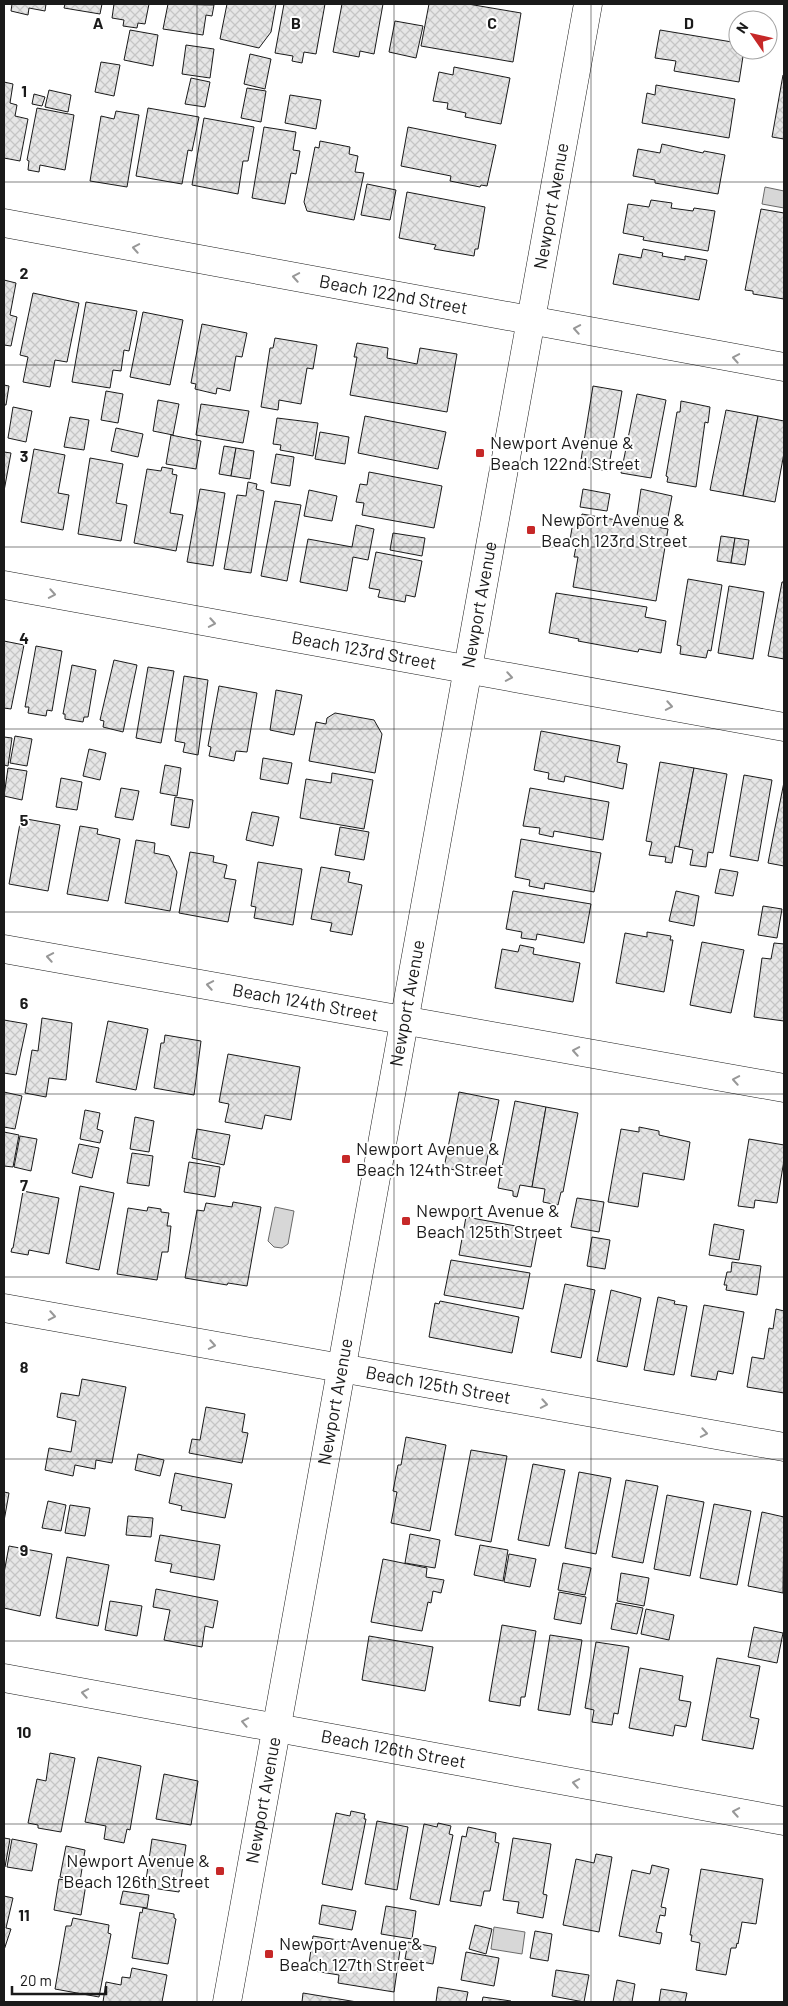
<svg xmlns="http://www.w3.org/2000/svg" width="788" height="2006" font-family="Barlow,sans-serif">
<defs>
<pattern id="building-cross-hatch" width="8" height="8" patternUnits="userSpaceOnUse" patternTransform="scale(1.25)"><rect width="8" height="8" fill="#e6e6e6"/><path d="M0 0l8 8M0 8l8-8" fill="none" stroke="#c5c5c5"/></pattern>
</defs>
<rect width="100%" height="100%" fill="#fff"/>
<g fill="#d7d7d7" stroke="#6a6a6a">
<polygon points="765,187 784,191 784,208 762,204"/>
<polygon points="275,1207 294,1211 288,1244 282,1248 274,1247 268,1241"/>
<polygon points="494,1927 525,1932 522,1954 491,1949"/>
</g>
<g fill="url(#building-cross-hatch)" stroke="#1a1a1a">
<polygon points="10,4 46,4 45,11 29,8 28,15 11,11 12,4"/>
<polygon points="65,4 102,4 100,14 64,8"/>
<polygon points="114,4 149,4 145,24 138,23 137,28 123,26 124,20 112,18"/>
<polygon points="168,4 214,5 212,16 206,15 203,35 163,29"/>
<polygon points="227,4 276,4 271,32 259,48 220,39"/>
<polygon points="284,4 325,4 316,54 304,52 302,63 292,61 293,56 275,53"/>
<polygon points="342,4 383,4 374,54 360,51 359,57 333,52"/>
<polygon points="429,4 468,4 521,13 513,62 421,46"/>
<polygon points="395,21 423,26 416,58 389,52"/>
<polygon points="130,30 158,35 153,66 124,60"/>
<polygon points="660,30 738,43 738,50 744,50 739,82 674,71 676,61 655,58"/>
<polygon points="186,45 214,49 210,78 182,74"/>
<polygon points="250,54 271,59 265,89 244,84"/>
<polygon points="101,62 120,65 114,96 95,92"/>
<polygon points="454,67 510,78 501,124 465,117 466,113 447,109 448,103 433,101 439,72 453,75"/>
<polygon points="783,75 784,75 784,139 772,137"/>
<polygon points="191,78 210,82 205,107 185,104"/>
<polygon points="4,82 13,84 10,103 17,105 15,116 28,119 20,161 4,158"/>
<polygon points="656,85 735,99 729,138 642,123 647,93 655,95"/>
<polygon points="247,88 266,91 261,122 241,118"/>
<polygon points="49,90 71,95 68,112 45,107"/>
<polygon points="34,94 45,97 42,106 32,104"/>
<polygon points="290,95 321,100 316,129 285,123"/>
<polygon points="37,108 74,115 65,170 40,165 39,172 28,170 29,161 27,160"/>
<polygon points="148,108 199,117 192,151 188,150 182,184 136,176"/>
<polygon points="116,111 139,115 127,187 90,181 101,116 114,119"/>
<polygon points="204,118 254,127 248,161 243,161 238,194 192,185"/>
<polygon points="264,127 296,132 293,150 300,151 296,174 291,173 285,204 252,198"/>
<polygon points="408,127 496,145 487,186 481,185 480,187 450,181 451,176 401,166"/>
<polygon points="320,141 350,147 349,154 358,156 355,172 364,173 354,220 307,211 304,202 315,147 319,148"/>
<polygon points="662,144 703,153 704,151 725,155 718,194 655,183 655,180 633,176 638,149 660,153"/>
<polygon points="367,184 396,190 390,220 361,215"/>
<polygon points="407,192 485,207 478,249 475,249 474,256 434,249 436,245 399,238"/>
<polygon points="651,200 672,203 671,208 693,211 694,208 715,211 708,251 643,240 644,237 623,233 628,204 649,207"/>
<polygon points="761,209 784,213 784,299 753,294 753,291 745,290"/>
<polygon points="643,249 663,253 662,256 685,260 685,256 707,260 699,300 613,284 619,254 641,258"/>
<polygon points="4,280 16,283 10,315 17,317 11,346 4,345"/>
<polygon points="33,293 79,303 67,362 55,360 50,387 23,382 28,357 20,355"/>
<polygon points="86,302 137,311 129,351 124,350 121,371 113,370 110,388 72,382"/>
<polygon points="143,312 183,320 170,385 130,377"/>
<polygon points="202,324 247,333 242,357 236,356 230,391 217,388 216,394 195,389 196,384 191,383"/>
<polygon points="275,338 317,345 313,369 307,368 301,404 279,400 278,410 261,407 270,348 273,348"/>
<polygon points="357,343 388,348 387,358 417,364 420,348 457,354 447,412 350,395 357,357 354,357"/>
<polygon points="4,385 9,386 6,405 4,405"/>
<polygon points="593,386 622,391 608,471 580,466"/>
<polygon points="106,391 123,394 118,423 101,420"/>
<polygon points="637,394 666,400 651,478 621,473"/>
<polygon points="158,400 179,404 173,435 153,431"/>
<polygon points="681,401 710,407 708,423 705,422 696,487 667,482 668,477 666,476 677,412 680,412"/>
<polygon points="201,404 249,411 243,443 196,435"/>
<polygon points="13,407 32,411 26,442 8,438"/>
<polygon points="726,410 758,416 743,496 710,490"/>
<polygon points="365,416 446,432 438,469 358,453"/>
<polygon points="758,416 784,421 784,453 775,502 743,496"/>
<polygon points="70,417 89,420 84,450 64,447"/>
<polygon points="277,418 318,423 313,456 280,450 281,445 273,444"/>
<polygon points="116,428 143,434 138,457 111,451"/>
<polygon points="320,432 349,437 345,464 315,459"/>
<polygon points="171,435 201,441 196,469 166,464"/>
<polygon points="224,446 236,448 231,476 219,474"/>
<polygon points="236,448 254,451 250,479 231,476"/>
<polygon points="34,449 65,455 58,493 69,495 63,530 21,522"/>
<polygon points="4,452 11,453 4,491"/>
<polygon points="276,454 294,457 290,486 271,483"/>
<polygon points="90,458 123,464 116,503 127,505 121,541 78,534"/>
<polygon points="162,467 173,469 172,474 177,475 170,513 183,515 176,551 134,543 147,469 161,471"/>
<polygon points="369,472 442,486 434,528 362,515 364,503 356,502 360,484 367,485"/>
<polygon points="248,482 257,484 256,489 264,491 251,573 224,569 237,495 246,496"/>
<polygon points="200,489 225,493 213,566 187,562"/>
<polygon points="583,489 610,494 607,511 580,507"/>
<polygon points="641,489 672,496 667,522 637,516"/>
<polygon points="309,490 337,496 332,521 304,516"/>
<polygon points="275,501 301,505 287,581 261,576"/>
<polygon points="582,514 668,529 656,601 573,587 578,557 574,557 576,547 569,546 573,522 580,524"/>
<polygon points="356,525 374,529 368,560 353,557 347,591 300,582 308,539 352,547"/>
<polygon points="393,533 425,538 422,556 390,550"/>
<polygon points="721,536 735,538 731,563 717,561"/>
<polygon points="735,538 749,540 745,565 731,563"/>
<polygon points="376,552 422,561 415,597 406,595 405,602 378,597 380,590 369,588"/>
<polygon points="688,579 722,585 711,651 708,650 706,658 680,654 681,646 677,645"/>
<polygon points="782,582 784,582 784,659 768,656"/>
<polygon points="729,586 764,592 753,659 718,653"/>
<polygon points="556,593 647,607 645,617 666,621 661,653 639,649 638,652 578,641 579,639 549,633"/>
<polygon points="4,641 24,645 11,709 4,708"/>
<polygon points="36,646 62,651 52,711 47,710 46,716 28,713 29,707 25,707"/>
<polygon points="114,660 137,665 123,732 103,727 104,721 100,720"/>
<polygon points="72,665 96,670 88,717 84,717 83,722 65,719 65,714 63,714"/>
<polygon points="148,667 174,671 161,743 136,738"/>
<polygon points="184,676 208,680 198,755 183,752 185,743 175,741"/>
<polygon points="219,686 257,693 247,752 236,751 234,761 209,756 211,747 208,746"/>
<polygon points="276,690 302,695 294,735 270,730"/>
<polygon points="335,713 374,720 382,734 375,773 309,761 316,722 326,724 327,718"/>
<polygon points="541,731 620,746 617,762 627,764 623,789 565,776 564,782 548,779 549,773 534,770"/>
<polygon points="15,736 32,739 27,766 10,763"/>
<polygon points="4,737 12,738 8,766 4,765"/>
<polygon points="89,749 106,753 100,780 83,776"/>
<polygon points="263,758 292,763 288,784 260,779"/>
<polygon points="660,762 694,768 679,847 675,846 672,863 665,862 666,857 649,855 652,842 646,841"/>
<polygon points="165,765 181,768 177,796 160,793"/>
<polygon points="8,768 27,771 22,800 4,796"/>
<polygon points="694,768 727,774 713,853 708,852 706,867 690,865 693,850 679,847"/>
<polygon points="332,773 373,780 364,829 300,818 306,779 331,783"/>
<polygon points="744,775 772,780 758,861 730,856"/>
<polygon points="61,778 82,782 77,810 56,807"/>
<polygon points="784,782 784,866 768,863"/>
<polygon points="121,788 139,791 133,820 115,817"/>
<polygon points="530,788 609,802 603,840 554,831 553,837 539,834 540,828 523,826"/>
<polygon points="175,797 193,800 189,828 171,825"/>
<polygon points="252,812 279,817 273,846 246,840"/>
<polygon points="21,818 60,825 48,891 9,884"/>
<polygon points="80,826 98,829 97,834 120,839 108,901 67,894"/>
<polygon points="340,827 369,832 364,860 335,855"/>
<polygon points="521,839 601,853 594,892 545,883 544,889 529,886 530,880 515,877"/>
<polygon points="136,840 155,843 154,853 169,856 177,872 170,911 125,903"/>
<polygon points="190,852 214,856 213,862 227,865 224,878 236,880 228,922 179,913"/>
<polygon points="258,862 302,869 293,925 254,918 256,907 251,906"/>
<polygon points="321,867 350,872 348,882 362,885 352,935 330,931 332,923 311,919"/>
<polygon points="720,869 738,872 733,896 715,893"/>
<polygon points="513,891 591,904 584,943 537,934 536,940 521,938 522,932 506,929"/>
<polygon points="676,891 699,896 694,926 669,921"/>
<polygon points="763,906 782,909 777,938 758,935"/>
<polygon points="647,932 671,936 670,940 673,940 664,992 616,983 625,933 647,937"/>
<polygon points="702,942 744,950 731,1013 690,1005"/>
<polygon points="774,943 784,944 784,1021 754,1017 762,958 771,959"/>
<polygon points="520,945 534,948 533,954 580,963 573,1002 495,988 502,949 518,952"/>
<polygon points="42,1018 72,1023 66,1080 49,1078 46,1097 25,1093 32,1050 38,1051"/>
<polygon points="4,1020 27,1024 16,1075 4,1073"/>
<polygon points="108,1021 148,1029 136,1090 96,1082"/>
<polygon points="165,1035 201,1041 194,1095 154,1088 161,1043 164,1043"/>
<polygon points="228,1054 300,1067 291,1120 265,1115 262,1129 225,1122 229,1104 219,1102"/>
<polygon points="4,1092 22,1096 15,1129 4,1127"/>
<polygon points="459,1092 499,1100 484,1175 444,1168"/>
<polygon points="515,1101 546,1107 532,1187 520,1185 517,1197 513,1196 513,1191 498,1188"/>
<polygon points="546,1107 578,1113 563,1192 561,1192 558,1205 543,1202 545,1189 532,1187"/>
<polygon points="85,1110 100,1113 97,1129 103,1131 100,1143 80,1139"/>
<polygon points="135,1117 154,1121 149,1152 130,1149"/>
<polygon points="639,1127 659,1131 659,1135 690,1142 684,1180 643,1173 638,1207 608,1202 621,1129 639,1132"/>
<polygon points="197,1129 230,1135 224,1165 192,1158"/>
<polygon points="4,1132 19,1135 13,1167 4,1166"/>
<polygon points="20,1136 37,1139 31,1171 14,1167"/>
<polygon points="749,1139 784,1145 784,1160 777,1203 755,1200 754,1208 738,1206"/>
<polygon points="79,1144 99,1148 92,1178 72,1173"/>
<polygon points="132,1153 153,1156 149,1186 127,1183"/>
<polygon points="189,1162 220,1167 215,1197 184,1192"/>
<polygon points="80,1186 114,1193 99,1270 66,1263"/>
<polygon points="23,1191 59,1198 49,1254 29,1250 28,1255 11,1252 12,1248 13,1248"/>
<polygon points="577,1198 604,1202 599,1232 571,1227"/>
<polygon points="233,1202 261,1207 247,1286 228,1283 227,1285 185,1278 197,1210 204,1211 206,1203 232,1207"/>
<polygon points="148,1207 161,1209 161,1212 169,1213 167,1226 171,1226 168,1252 162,1252 157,1280 117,1274 128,1208 147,1211"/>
<polygon points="466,1217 538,1230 531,1267 459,1255"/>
<polygon points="714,1224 744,1230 739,1260 709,1255"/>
<polygon points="592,1237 610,1240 605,1269 587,1266"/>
<polygon points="451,1260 530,1273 523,1309 444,1295"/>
<polygon points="732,1262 761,1266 757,1295 726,1290 727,1285 724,1285 727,1272 731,1272"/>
<polygon points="565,1284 595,1290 581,1358 551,1352"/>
<polygon points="611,1290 641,1298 627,1367 597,1361"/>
<polygon points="658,1297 675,1301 674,1304 687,1306 674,1375 644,1370"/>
<polygon points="440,1301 519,1317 512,1353 429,1337 435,1303 439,1304"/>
<polygon points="704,1305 744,1312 733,1374 718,1371 716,1380 691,1376"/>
<polygon points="776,1309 784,1311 784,1393 747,1387 752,1357 764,1359 769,1328 773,1329"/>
<polygon points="82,1379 126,1387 112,1463 96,1460 95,1469 75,1465 73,1476 45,1470 49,1448 71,1452 76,1421 57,1417 61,1393 79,1396"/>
<polygon points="206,1407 245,1414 242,1432 248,1433 242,1463 189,1453 192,1439 200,1440"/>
<polygon points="406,1437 446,1445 430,1531 391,1523 397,1492 393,1491 398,1465 401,1465"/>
<polygon points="471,1450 507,1456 491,1542 455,1535"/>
<polygon points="138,1454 164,1460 160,1476 135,1470"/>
<polygon points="533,1464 565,1470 549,1546 518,1540"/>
<polygon points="579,1472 611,1478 596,1554 565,1548"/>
<polygon points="175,1473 232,1484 225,1518 181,1510 182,1506 169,1503"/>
<polygon points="626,1480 658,1486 643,1563 612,1557"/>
<polygon points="4,1492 9,1493 4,1521"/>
<polygon points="667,1495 704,1502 690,1576 654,1569"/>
<polygon points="48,1501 66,1505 61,1531 42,1528"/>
<polygon points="714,1504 751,1511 737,1585 700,1578"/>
<polygon points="70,1505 90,1508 85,1536 65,1533"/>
<polygon points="762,1512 784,1517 783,1593 748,1586"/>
<polygon points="128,1516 153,1518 151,1537 126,1535"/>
<polygon points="410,1534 440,1540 435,1568 405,1563"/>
<polygon points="160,1535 220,1545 214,1580 170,1572 172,1564 155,1561"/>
<polygon points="480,1545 508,1550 503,1581 474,1575"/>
<polygon points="9,1546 52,1554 40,1616 4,1608 4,1573"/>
<polygon points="509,1554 536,1559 530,1587 504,1582"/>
<polygon points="67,1557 109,1565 98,1626 56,1618"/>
<polygon points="383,1559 427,1568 426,1577 444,1580 441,1593 433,1591 431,1603 428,1602 422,1631 371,1622"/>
<polygon points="563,1563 591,1568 585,1595 558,1590"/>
<polygon points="621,1573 649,1578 644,1606 617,1601"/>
<polygon points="156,1589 218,1601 213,1628 205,1626 202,1647 164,1640 170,1610 153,1607"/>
<polygon points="559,1592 586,1597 581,1624 554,1619"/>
<polygon points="110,1601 142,1606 137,1636 105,1630"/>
<polygon points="616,1603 643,1608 637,1634 611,1629"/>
<polygon points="646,1609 674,1615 669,1640 641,1634"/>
<polygon points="502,1625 536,1631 525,1697 521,1697 520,1706 489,1701"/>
<polygon points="754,1627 783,1633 777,1663 748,1657"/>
<polygon points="550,1635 582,1640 570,1715 538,1710"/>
<polygon points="369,1636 433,1647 425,1691 362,1680"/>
<polygon points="596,1642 629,1647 618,1714 614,1713 612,1725 592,1722 594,1710 585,1708"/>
<polygon points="717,1658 760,1666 750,1717 759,1719 753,1749 702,1740"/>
<polygon points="640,1668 683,1676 679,1700 691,1702 686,1727 675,1725 673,1736 629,1728"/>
<polygon points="50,1753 75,1758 61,1832 38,1828 38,1825 28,1823 37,1779 46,1781"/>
<polygon points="98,1757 141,1766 130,1830 127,1829 124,1843 104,1839 106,1826 85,1822"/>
<polygon points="164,1774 198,1781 191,1825 156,1819"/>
<polygon points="351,1811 365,1814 364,1819 366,1819 352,1890 322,1884 336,1813 350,1816"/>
<polygon points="377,1821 408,1827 397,1890 365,1884"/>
<polygon points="438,1823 451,1826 449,1834 453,1835 439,1905 410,1899 424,1824 437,1827"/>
<polygon points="468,1827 496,1833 495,1842 499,1843 490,1891 484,1891 481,1906 450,1901 462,1836 466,1837"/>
<polygon points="4,1838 10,1839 5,1867 4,1867"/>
<polygon points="513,1838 551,1844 543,1894 547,1895 543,1918 517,1913 519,1902 503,1900"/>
<polygon points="12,1839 37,1844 32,1871 7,1867"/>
<polygon points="152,1839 186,1845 179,1892 145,1887"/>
<polygon points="66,1846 85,1850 80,1881 60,1877"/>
<polygon points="596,1854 612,1857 599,1932 563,1925 576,1859 594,1863"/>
<polygon points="652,1865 669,1869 661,1907 666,1908 665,1916 660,1915 656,1932 662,1933 660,1944 619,1936 632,1870 650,1874"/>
<polygon points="701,1869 763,1879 756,1924 742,1922 738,1944 737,1943 736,1948 731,1948 726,1975 696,1970 700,1943 691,1941 692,1935 690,1935"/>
<polygon points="59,1879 86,1884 81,1915 54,1910"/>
<polygon points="123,1891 149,1895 147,1908 120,1904"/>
<polygon points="4,1896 13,1898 6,1928 11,1929 4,1950"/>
<polygon points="322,1905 356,1911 352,1930 319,1924"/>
<polygon points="386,1906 416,1911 412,1939 381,1934"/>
<polygon points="143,1908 174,1914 174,1918 176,1919 168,1964 132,1958 140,1912 142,1913"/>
<polygon points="73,1918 109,1925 108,1933 111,1934 99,1997 55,1989 66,1926 71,1926"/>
<polygon points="475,1925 492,1929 486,1954 469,1949"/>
<polygon points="535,1931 552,1934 548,1961 530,1958"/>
<polygon points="313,1936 400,1950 394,1992 338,1983 339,1975 308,1970"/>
<polygon points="408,1942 436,1947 433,1964 405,1959"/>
<polygon points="466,1952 499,1958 494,1986 461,1980"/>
<polygon points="132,1968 167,1975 162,2002 103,2002 106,1982 121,1985 122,1977 130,1978"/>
<polygon points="556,1970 589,1975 584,2002 552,1996"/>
<polygon points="617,1980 635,1984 632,2002 613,2002"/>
<polygon points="438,1987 468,1992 466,2002 436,2002"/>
<polygon points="661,1989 687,1993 685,2002 659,2002"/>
<polygon points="303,1993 357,2002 302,2002"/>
<polygon points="483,1997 511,2001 511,2002 482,2002"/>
</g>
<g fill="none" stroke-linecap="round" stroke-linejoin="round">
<g stroke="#1a1a1a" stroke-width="29">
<g id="minor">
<path id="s1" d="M4,223L784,367"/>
<path id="s2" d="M4,585L784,727"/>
<path id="s3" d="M4,949L784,1088"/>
<path id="s4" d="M4,1308L784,1447"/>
<path id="s5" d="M4,1678L784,1821"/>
<path id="s6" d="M227,2002L588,4"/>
</g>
</g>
<use href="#minor" stroke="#fff" stroke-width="28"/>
</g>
<defs><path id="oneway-chevron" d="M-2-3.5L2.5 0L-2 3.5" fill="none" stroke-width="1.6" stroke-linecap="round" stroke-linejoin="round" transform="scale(1.25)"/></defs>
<g stroke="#989898">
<use href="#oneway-chevron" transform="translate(136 248) rotate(-170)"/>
<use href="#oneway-chevron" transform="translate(296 277) rotate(-170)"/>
<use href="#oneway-chevron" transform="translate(577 329) rotate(-170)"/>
<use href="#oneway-chevron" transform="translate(736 358) rotate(-170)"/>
<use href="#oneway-chevron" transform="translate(52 594) rotate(10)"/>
<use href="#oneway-chevron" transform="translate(212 623) rotate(10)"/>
<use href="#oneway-chevron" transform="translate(509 677) rotate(10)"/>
<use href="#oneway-chevron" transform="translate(669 706) rotate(10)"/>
<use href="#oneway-chevron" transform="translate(50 957) rotate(-170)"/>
<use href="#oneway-chevron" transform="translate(210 985) rotate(-170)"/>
<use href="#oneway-chevron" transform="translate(576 1051) rotate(-170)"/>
<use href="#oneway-chevron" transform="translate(736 1080) rotate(-170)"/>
<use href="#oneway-chevron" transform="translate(52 1316) rotate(10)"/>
<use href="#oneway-chevron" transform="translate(212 1345) rotate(10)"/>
<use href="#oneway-chevron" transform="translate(544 1404) rotate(10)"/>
<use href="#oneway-chevron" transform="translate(704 1433) rotate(10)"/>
<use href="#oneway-chevron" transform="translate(85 1693) rotate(-170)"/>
<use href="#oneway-chevron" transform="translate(245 1722) rotate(-169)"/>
<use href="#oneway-chevron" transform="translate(576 1783) rotate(-170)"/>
<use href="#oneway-chevron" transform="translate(736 1812) rotate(-170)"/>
</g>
<path fill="none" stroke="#1a1a1a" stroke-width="1" stroke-opacity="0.55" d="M197,4V2002M394,4V2002M591,4V2002M4,182H784M4,365H784M4,547H784M4,729H784M4,912H784M4,1094H784M4,1277H784M4,1459H784M4,1641H784M4,1824H784"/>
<g fill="#c62828" stroke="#fff" stroke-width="2">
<rect x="475" y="448" width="10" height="10" rx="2.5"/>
<rect x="526" y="525" width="10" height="10" rx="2.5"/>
<rect x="341" y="1154" width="10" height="10" rx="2.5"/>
<rect x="401" y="1216" width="10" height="10" rx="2.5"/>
<rect x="215" y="1866" width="10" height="10" rx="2.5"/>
<rect x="264" y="1949" width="10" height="10" rx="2.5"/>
</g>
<g text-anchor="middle" stroke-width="4" stroke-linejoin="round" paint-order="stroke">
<g font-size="18" fill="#1a1a1a" stroke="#fff">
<text dy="6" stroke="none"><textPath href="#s6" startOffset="1825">Newport Avenue</textPath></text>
<text dy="6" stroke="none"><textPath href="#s1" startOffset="396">Beach 122nd Street</textPath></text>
<text dy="6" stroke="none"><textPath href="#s6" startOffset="1420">Newport Avenue</textPath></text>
<text dy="6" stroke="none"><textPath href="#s2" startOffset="366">Beach 123rd Street</textPath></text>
<text dy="6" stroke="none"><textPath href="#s3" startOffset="306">Beach 124th Street</textPath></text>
<text dy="6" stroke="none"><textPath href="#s6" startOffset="1015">Newport Avenue</textPath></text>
<text dy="6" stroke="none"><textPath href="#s4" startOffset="441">Beach 125th Street</textPath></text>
<text dy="6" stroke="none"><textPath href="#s6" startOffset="610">Newport Avenue</textPath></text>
<text dy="6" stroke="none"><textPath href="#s5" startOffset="396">Beach 126th Street</textPath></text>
<text dy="6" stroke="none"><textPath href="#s6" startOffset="205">Newport Avenue</textPath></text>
</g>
<g font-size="18" fill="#1a1a1a" stroke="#fff" text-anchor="start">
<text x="490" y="449">Newport Avenue &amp;<tspan x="490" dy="21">Beach 122nd Street</tspan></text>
<text x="541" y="526">Newport Avenue &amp;<tspan x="541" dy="21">Beach 123rd Street</tspan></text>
<text x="356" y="1155">Newport Avenue &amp;<tspan x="356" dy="21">Beach 124th Street</tspan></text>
<text x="416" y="1217">Newport Avenue &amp;<tspan x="416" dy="21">Beach 125th Street</tspan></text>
<text x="210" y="1867" text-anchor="end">Newport Avenue &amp;<tspan x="210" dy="21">Beach 126th Street</tspan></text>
<text x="279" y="1950">Newport Avenue &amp;<tspan x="279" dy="21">Beach 127th Street</tspan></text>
</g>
</g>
<g font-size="16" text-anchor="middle" font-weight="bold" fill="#1a1a1a" stroke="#fff" stroke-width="4" stroke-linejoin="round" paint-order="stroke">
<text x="98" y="29">A</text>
<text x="296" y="29">B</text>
<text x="492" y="29">C</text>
<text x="689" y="29">D</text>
<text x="24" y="97">1</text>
<text x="24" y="279">2</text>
<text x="24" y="462">3</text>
<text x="24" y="644">4</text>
<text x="24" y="826">5</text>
<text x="24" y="1009">6</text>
<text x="24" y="1191">7</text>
<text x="24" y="1373">8</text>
<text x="24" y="1556">9</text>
<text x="24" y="1738">10</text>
<text x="24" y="1921">11</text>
</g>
<rect width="788" height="2006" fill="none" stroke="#1a1a1a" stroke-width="10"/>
<g transform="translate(753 35) rotate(304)"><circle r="24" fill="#ffffff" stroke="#a3a3a3"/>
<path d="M0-4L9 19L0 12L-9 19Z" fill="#c62828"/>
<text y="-8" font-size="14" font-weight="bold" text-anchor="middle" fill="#1a1a1a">N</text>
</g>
<path d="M12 1986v8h94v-8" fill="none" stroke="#1a1a1a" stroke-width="2.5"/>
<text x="20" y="1986" font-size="15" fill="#1a1a1a" stroke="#ffffff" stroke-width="4" paint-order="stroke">20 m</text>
</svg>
